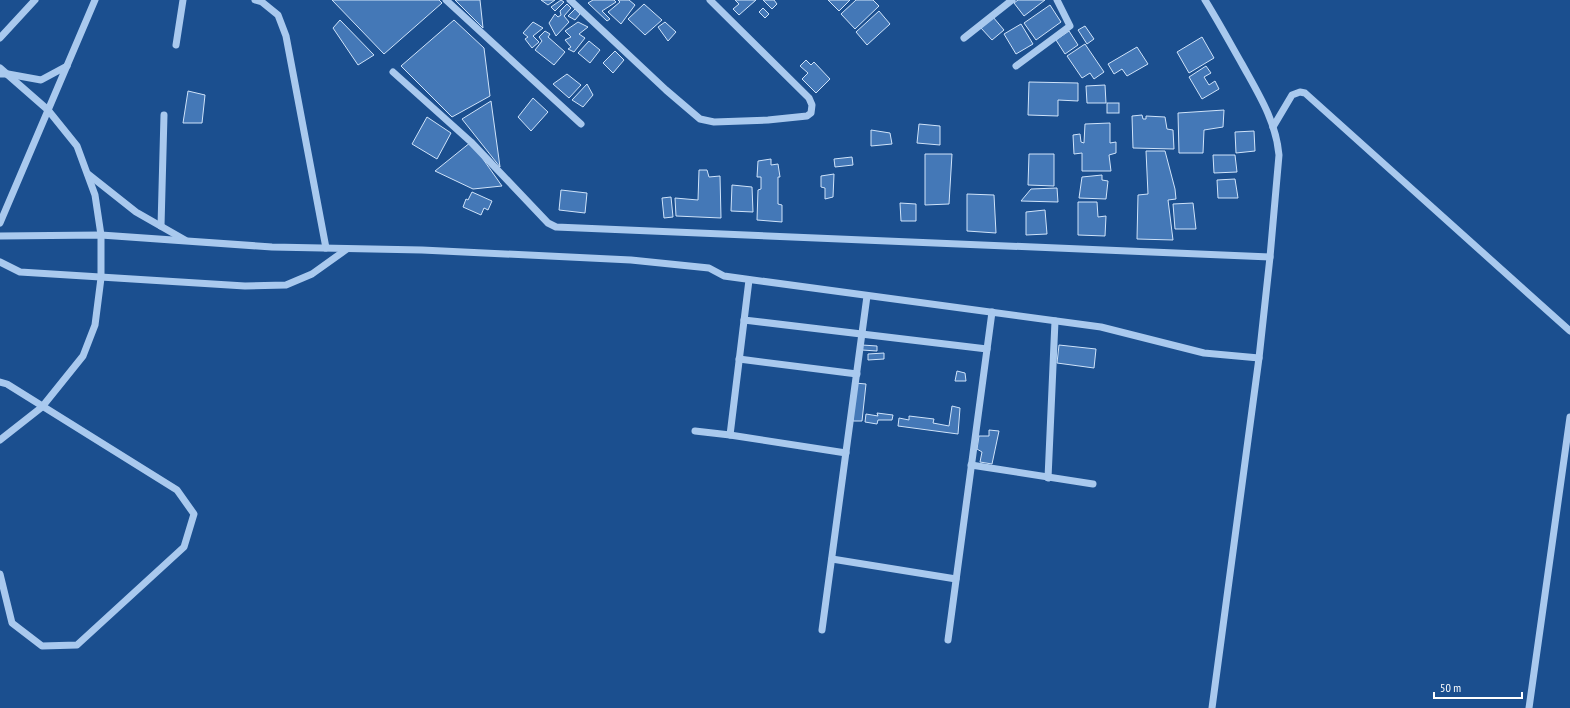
<svg xmlns="http://www.w3.org/2000/svg" width="1570" height="708" font-family="'PT Sans Narrow',sans-serif">
<rect width="100%" height="100%" fill="#1b4f8f"/>
<g fill="#4478b7" stroke="#cfe3fa">
<polygon points="332,0 439,0 442,3 384,54"/>
<polygon points="455,0 480,0 483,28"/>
<polygon points="541,0 555,0 548,5"/>
<polygon points="561,0 564,2 555,11 551,7"/>
<polygon points="593,0 614,0 616,2 602,11 610,19 607,21 588,3"/>
<polygon points="618,0 629,0 635,5 621,24 608,12 620,2"/>
<polygon points="735,0 756,0 739,15 733,9 739,4"/>
<polygon points="763,0 774,0 777,4 772,9"/>
<polygon points="828,0 850,0 839,11"/>
<polygon points="856,0 873,0 879,6 855,29 841,14"/>
<polygon points="1018,0 1045,0 1024,16 1014,3"/>
<polygon points="567,4 571,8 564,16 569,22 556,36 549,23 555,14 558,17 561,15 560,11"/>
<polygon points="644,4 662,20 645,35 628,19"/>
<polygon points="1050,5 1061,22 1036,40 1024,23"/>
<polygon points="763,8 769,14 765,18 759,12"/>
<polygon points="575,9 580,14 575,20 568,16"/>
<polygon points="879,11 890,24 867,45 856,32"/>
<polygon points="993,17 1004,30 992,40 981,28"/>
<polygon points="340,20 374,55 358,65 333,28"/>
<polygon points="454,20 484,48 490,96 452,117 401,66"/>
<polygon points="533,22 543,28 533,36 539,42 532,48 525,39 528,37 523,33"/>
<polygon points="578,22 588,27 579,34 585,38 574,52 568,49 571,47 565,40 571,37 565,31"/>
<polygon points="665,22 676,32 668,41 658,27"/>
<polygon points="1021,24 1033,44 1016,54 1004,34"/>
<polygon points="1085,26 1094,39 1087,44 1078,30"/>
<polygon points="545,31 550,34 548,37 565,52 554,65 535,50 542,41 539,37"/>
<polygon points="1069,31 1078,45 1065,54 1056,40"/>
<polygon points="1202,37 1214,58 1189,73 1177,52"/>
<polygon points="589,41 600,50 590,63 578,53"/>
<polygon points="1085,44 1104,72 1094,79 1090,73 1082,78 1067,56"/>
<polygon points="1137,47 1148,64 1127,76 1122,69 1114,74 1108,64"/>
<polygon points="615,51 624,60 613,73 603,63"/>
<polygon points="806,60 811,65 814,62 830,79 816,93 802,79 808,73 800,66"/>
<polygon points="1206,66 1211,73 1204,77 1209,85 1215,81 1219,89 1202,99 1189,77"/>
<polygon points="567,74 581,85 569,98 553,84"/>
<polygon points="1029,82 1078,83 1078,101 1058,100 1058,116 1028,115"/>
<polygon points="587,84 593,95 583,107 572,100"/>
<polygon points="1105,85 1106,103 1087,103 1086,86"/>
<polygon points="188,91 205,95 202,123 183,123"/>
<polygon points="533,98 548,112 531,131 518,117"/>
<polygon points="491,101 500,167 462,119"/>
<rect x="1107" y="103" width="12" height="10"/>
<polygon points="1224,110 1223,127 1204,130 1203,153 1179,153 1178,113"/>
<polygon points="1142,115 1143,119 1146,119 1146,116 1165,117 1167,129 1173,130 1174,149 1133,148 1132,116"/>
<polygon points="427,117 451,133 437,159 412,144"/>
<polygon points="1110,123 1110,143 1116,142 1116,153 1109,155 1111,171 1082,171 1082,153 1074,154 1073,135 1080,134 1081,142 1084,143 1085,124"/>
<polygon points="919,124 940,126 940,145 917,143"/>
<polygon points="871,130 890,133 892,144 871,146"/>
<polygon points="1254,131 1255,151 1236,153 1235,132"/>
<polygon points="471,142 502,186 473,189 435,171"/>
<polygon points="1146,151 1165,151 1175,189 1176,199 1168,200 1173,240 1137,239 1138,195 1148,194"/>
<polygon points="925,154 952,154 949,204 925,205"/>
<polygon points="1029,154 1054,154 1054,186 1028,185"/>
<polygon points="1213,155 1235,155 1237,172 1214,173"/>
<polygon points="852,157 853,165 835,167 834,159"/>
<polygon points="771,159 771,165 778,164 780,177 778,177 778,204 782,205 782,222 757,220 758,190 761,189 761,177 757,177 758,161"/>
<polygon points="699,170 707,170 709,177 720,176 721,218 676,216 675,198 698,200"/>
<polygon points="834,174 833,197 825,199 825,188 821,187 821,176"/>
<polygon points="1102,175 1102,180 1108,181 1106,199 1079,198 1082,177"/>
<polygon points="1235,179 1238,198 1218,198 1217,180"/>
<polygon points="732,185 752,187 753,212 731,211"/>
<polygon points="1057,188 1058,202 1021,201 1031,189"/>
<polygon points="561,190 587,193 585,213 559,210"/>
<polygon points="472,192 492,201 488,210 484,208 481,215 463,207 466,199 468,200"/>
<polygon points="967,194 994,195 996,233 967,231"/>
<polygon points="671,197 673,217 664,218 662,198"/>
<polygon points="1078,202 1097,202 1098,217 1106,216 1105,236 1078,235"/>
<polygon points="900,203 916,204 916,221 901,221"/>
<polygon points="1193,203 1196,229 1175,229 1173,204"/>
<polygon points="1045,210 1047,234 1026,235 1026,212"/>
<polygon points="862,345 877,346 877,351 862,350"/>
<polygon points="1059,345 1096,349 1094,368 1057,363"/>
<polygon points="884,353 884,359 868,360 868,354"/>
<polygon points="957,371 965,373 966,381 955,381"/>
<polygon points="855,383 866,384 862,421 853,421"/>
<polygon points="952,406 960,408 958,434 898,426 899,418 909,420 909,416 934,419 933,423 949,426"/>
<polygon points="877,413 893,415 892,420 878,420 877,424 865,422 866,414 878,416"/>
<polygon points="989,430 999,431 992,464 980,462 982,452 977,449 979,436 989,436"/>
</g>
<g fill="none" stroke-linecap="round" stroke-linejoin="round">
<g stroke="#a9c9ee" stroke-width="7">
<polyline points="255,0 262,2 278,15 286,36 326,248"/>
<polyline points="446,0 581,124"/>
<polyline points="570,0 666,90 700,119 714,122 768,120 807,116 811,113 812,105 809,98 710,0"/>
<path d="M1205,0C1218,21 1230,43 1242,64C1258,93 1276,121 1279,155L1270,257L1259,358L1212,708"/>
<polyline points="0,38 35,0"/>
<polyline points="964,38 1012,0"/>
<polyline points="176,45 183,0"/>
<polyline points="1016,66 1070,26 1057,0"/>
<polyline points="0,68 48,110 77,146 95,195 101,235 101,278 95,325 83,356 42,407 0,440"/>
<polyline points="393,72 471,142 548,223 556,227 1270,257"/>
<polyline points="0,74 8,74 41,80 67,66"/>
<polyline points="1273,127 1292,95 1300,92 1305,93 1570,331"/>
<polyline points="88,174 136,212 185,240"/>
<polyline points="0,223 95,0"/>
<polyline points="161,226 164,115"/>
<polyline points="0,236 101,235 272,247 422,250 631,260 709,268 724,276 1101,327 1204,353 1259,358"/>
<polyline points="0,262 20,272 245,286 286,285 312,274 347,249"/>
<polyline points="744,320 987,349"/>
<polyline points="739,359 857,374"/>
<polyline points="0,382 7,384 177,490 194,514 184,547 77,645 42,646 12,623 0,574"/>
<polyline points="695,431 730,435 749,280"/>
<polyline points="730,435 846,453"/>
<polyline points="971,465 1093,484"/>
<polyline points="1048,478 1055,321"/>
<polyline points="832,559 956,579"/>
<polyline points="822,630 867,296"/>
<polyline points="948,640 992,312"/>
<polyline points="1529,708 1570,417"/>
</g>
</g>
<path d="M1434 692v6h88v-6" fill="none" stroke="#ffffff" stroke-width="2"/>
<text x="1440" y="692" font-size="12" fill="#ffffff" stroke="#1b4f8f" stroke-width="3" paint-order="stroke">50 m</text>
</svg>
